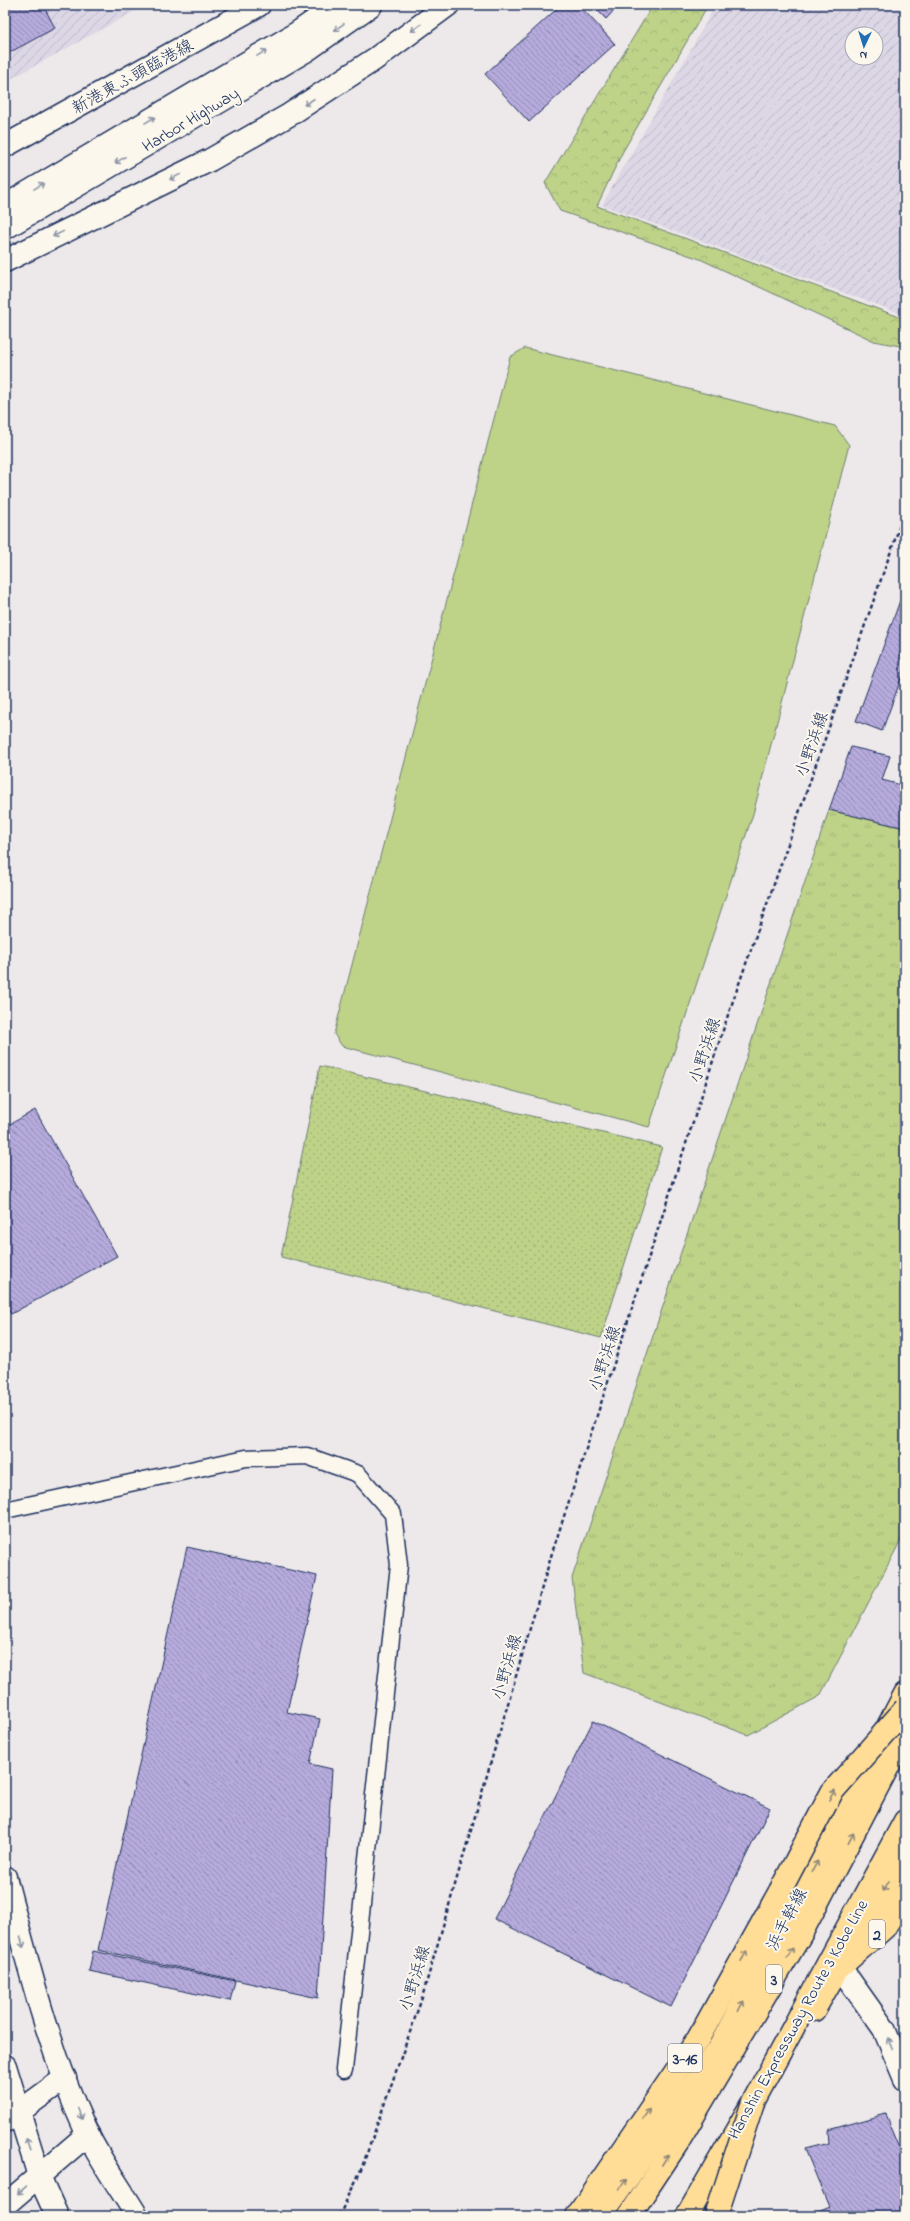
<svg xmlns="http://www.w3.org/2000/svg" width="910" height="2221" font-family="'Indie Flower','Klee One',sans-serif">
<defs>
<pattern id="industrial-furrows" width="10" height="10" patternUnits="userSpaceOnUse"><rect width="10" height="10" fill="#dcd6e5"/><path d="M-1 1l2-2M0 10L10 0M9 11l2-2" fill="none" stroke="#bcb8c7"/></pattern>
<pattern id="grass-tufts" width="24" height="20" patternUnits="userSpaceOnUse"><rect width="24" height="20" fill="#bed288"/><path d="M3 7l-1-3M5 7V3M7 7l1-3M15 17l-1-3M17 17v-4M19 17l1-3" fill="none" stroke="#a3b578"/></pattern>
<pattern id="forest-crowns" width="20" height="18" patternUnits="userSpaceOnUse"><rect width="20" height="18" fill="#bed288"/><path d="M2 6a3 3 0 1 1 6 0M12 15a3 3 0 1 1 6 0" fill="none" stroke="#a3b578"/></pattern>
<pattern id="park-dots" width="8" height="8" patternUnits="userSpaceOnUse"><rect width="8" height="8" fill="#bed288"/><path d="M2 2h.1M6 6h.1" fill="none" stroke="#a3b578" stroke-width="1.8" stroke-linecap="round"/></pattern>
<pattern id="building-back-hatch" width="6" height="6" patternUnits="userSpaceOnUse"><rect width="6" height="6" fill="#b6abdc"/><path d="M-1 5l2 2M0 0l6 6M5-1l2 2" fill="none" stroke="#938cb6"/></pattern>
</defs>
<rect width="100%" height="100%" fill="#ede8e9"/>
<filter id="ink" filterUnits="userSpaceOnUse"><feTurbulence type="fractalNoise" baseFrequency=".025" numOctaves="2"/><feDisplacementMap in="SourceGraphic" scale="8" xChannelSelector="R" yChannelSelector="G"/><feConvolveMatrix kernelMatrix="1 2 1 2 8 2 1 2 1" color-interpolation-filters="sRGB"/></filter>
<g filter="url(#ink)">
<g fill="url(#industrial-furrows)" fill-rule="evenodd">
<polygon points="5,5 146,5 5,82"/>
<path d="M716,5H905V315L602,205ZM852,34H876V58H852Z"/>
</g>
<polygon fill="url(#grass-tufts)" stroke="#6c8073" points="829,810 905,828 905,1532 820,1696 748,1735 584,1673 572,1578"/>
<polygon fill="url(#forest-crowns)" stroke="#6c8073" points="653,5 708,5 622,153 597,206 905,319 905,347 874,341 700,259 560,211 545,183"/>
<polygon fill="url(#park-dots)" stroke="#6c8073" points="320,1066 662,1147 601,1338 281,1257"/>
<polygon fill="#bed288" stroke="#6c8073" points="525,348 835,426 849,445 753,814 649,1127 342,1046 334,1034 510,357"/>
<g fill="url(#building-back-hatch)" stroke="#1b2f5e">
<polygon points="5,5 43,5 55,28 5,55"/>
<polygon points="561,5 579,5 615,44 529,122 485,74"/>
<polygon points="592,5 619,5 606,19"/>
<polygon points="905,587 905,668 882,731 856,721"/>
<polygon points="851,747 890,756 882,780 905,786 905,828 829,810"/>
<polygon points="35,1110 117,1256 11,1314 5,1304 5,1127"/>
<polygon points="187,1547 317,1576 287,1712 320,1719 310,1764 332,1769 318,1998 98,1950"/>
<polygon points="593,1721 770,1808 671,2007 494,1919"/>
<polygon points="93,1951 235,1981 230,2001 89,1971"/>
<polygon points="886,2114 905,2161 905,2216 807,2216 829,2207 805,2149 829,2143 828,2130"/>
</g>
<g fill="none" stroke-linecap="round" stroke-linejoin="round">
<g stroke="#1b2f5e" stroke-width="19">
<polyline id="service" points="5,1510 246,1458 307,1456 358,1474 393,1514 399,1565 344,2070"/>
</g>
<g stroke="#1b2f5e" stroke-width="25">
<g id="tertiary">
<polyline points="5,146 259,5"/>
<polyline points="5,206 297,33 337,5"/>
<polyline points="5,228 307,50 371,5"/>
<polyline points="5,261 210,160 289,115 375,59 448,5"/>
<path d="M5,1877C28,1964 49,2051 87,2133C101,2162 121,2189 137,2216"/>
<polyline points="840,1967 884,2029 905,2079"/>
<polyline points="5,2066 39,2176 57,2216"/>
<polyline points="8,2120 65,2078"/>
<polyline points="5,2205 88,2134"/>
</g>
</g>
<g stroke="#1b2f5e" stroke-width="25">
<g id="primary">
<polyline points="814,2010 905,1852"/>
<polyline points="601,2216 720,2046 905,1694"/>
</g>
</g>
<g stroke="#1b2f5e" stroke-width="25">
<g id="motorway">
<polyline points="840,1967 884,1928 905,1895"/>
<polyline points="577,2216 698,2039 780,1891"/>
<polyline points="629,2216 678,2142 801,1934 905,1734"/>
<polyline points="687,2216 753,2102 905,1821"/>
</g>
</g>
<polyline stroke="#1b2f5e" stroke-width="2.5" stroke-dasharray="4 3" stroke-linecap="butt" points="339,2216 361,2170 421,2001 552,1553 728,1015 905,511"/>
<use href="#service" stroke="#fbf7ec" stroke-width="16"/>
<use href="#tertiary" stroke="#fbf7ec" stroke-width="22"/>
<use href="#primary" stroke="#ffdd96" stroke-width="22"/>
<use href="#motorway" stroke="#ffdd96" stroke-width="22"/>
<g stroke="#1b2f5e" stroke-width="25" stroke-linecap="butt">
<g id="motorway-bridge">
<polyline points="780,1891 832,1792 905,1709"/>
<polyline points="716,2216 753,2102"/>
</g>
</g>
<use href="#motorway-bridge" stroke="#ffdd96" stroke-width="22"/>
</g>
<defs><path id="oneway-shaft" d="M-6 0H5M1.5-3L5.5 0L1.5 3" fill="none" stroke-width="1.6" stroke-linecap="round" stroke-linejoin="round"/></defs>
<g stroke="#8b93a5">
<use href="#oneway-shaft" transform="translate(339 27) rotate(145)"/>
<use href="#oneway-shaft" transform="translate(416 28) rotate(144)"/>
<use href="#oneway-shaft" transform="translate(262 53) rotate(-31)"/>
<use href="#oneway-shaft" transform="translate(309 102) rotate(147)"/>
<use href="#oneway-shaft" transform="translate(150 120) rotate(-31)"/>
<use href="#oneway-shaft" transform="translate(120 160) rotate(149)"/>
<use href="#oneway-shaft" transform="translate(175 177) rotate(154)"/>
<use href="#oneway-shaft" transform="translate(39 186) rotate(-31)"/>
<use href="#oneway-shaft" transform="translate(58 234) rotate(154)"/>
<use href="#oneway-shaft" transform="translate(22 1942) rotate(75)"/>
<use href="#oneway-shaft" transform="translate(890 2043) rotate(-113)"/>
<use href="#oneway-shaft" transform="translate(80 2114) rotate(68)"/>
<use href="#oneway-shaft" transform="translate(28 2144) rotate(-108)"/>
<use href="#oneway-shaft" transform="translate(22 2190) rotate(139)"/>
</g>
<g stroke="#8d867a">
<use href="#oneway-shaft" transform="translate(832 1795) rotate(-58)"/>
<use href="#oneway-shaft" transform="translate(851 1838) rotate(-63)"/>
<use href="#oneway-shaft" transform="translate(815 1866) rotate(-62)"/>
<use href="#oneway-shaft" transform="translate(886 1886) rotate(120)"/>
<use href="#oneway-shaft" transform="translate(790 1953) rotate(-59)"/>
<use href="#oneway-shaft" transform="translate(744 1956) rotate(-61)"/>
<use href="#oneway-shaft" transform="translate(741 2006) rotate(-62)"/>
<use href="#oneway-shaft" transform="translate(646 2114) rotate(-56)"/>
<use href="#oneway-shaft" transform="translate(665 2160) rotate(-57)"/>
<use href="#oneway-shaft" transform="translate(623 2184) rotate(-55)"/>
</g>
</g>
<g text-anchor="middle" stroke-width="4" stroke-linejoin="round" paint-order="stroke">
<g fill="#fbf7ec" stroke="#5e6b89" stroke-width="1">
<rect x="869" y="1920" width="16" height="28" rx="3"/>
<rect x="766" y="1965" width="16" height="28" rx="3"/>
<rect x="668" y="2044" width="34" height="28" rx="3"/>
</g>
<g font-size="16" font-weight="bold" fill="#1b2f5e">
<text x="877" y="1940">2</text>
<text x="774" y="1985">3</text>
<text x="685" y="2064">3-16</text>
</g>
<g font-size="17" fill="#1b2f5e" stroke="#fbf7ec">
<text transform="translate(132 76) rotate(-29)" y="6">新港東ふ頭臨港線</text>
<text transform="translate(190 119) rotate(-31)" y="6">Harbor Highway</text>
<text transform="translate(811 744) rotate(-71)" y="6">小野浜線</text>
<text transform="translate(704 1050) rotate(-72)" y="6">小野浜線</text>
<text transform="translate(604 1358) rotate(-72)" y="6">小野浜線</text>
<text transform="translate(506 1667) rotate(-74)" y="6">小野浜線</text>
<text transform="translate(786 1919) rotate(-62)" y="6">浜手幹線</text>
<text transform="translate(414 1978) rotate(-73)" y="6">小野浜線</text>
<text transform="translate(797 2019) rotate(-61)" y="6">Hanshin Expressway Route 3 Kobe Line</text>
</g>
</g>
<rect width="910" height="2221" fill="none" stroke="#fbf7ec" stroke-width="20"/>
<rect x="10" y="10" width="890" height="2201" fill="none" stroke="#1b2f5e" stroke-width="1.5" filter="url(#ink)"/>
<g transform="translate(864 46) rotate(184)"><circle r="19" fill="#fbf7ec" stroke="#a1a7b3"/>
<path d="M0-3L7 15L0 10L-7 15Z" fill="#1f6fb2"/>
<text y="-6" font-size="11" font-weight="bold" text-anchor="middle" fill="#1b2f5e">N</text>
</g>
</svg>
